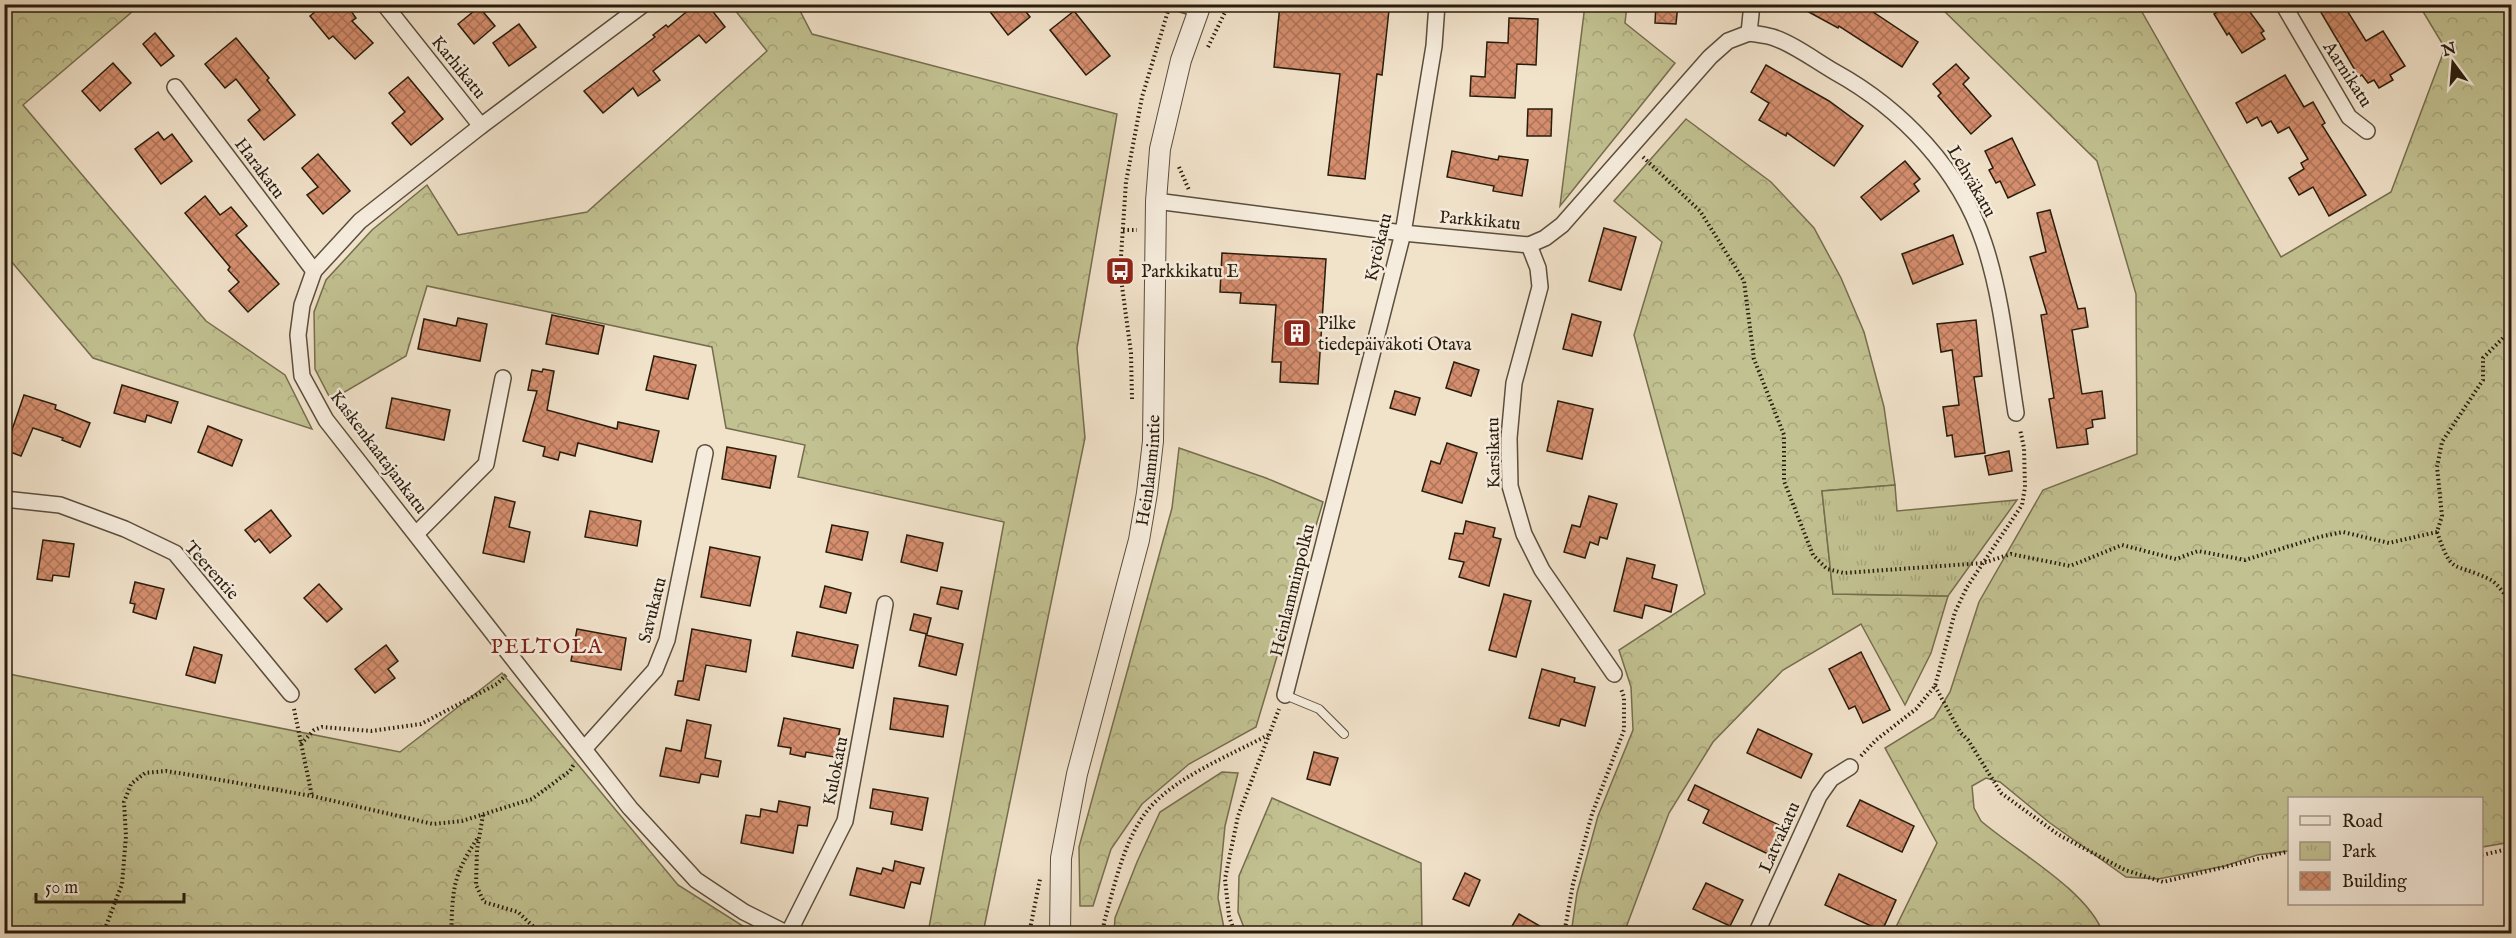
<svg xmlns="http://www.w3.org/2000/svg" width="2516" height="938" font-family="'IM FELL English',serif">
<defs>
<pattern id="forest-crowns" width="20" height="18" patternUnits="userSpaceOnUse" patternTransform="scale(1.5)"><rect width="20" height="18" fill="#c2c191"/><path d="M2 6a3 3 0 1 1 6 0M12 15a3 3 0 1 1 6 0" fill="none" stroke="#a7a57c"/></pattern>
<pattern id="park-tufts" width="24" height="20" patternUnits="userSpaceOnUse" patternTransform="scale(1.5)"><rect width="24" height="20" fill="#c2c191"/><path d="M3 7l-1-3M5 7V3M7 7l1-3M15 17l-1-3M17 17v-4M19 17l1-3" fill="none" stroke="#a7a57c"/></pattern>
<pattern id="building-cross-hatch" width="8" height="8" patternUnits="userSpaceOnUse" patternTransform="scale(1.5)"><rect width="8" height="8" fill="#d58e6e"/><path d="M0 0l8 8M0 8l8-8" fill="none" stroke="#ad7359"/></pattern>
</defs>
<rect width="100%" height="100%" fill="#f1e2ca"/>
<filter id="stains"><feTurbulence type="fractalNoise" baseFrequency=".00333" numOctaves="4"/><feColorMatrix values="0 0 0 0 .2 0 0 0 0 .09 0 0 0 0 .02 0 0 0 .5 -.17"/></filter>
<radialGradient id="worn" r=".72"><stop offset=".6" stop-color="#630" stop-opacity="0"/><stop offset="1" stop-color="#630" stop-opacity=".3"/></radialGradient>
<g fill="url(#forest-crowns)" stroke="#756e4e" stroke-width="1.5">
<polygon points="4,5 140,5 23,105 206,321 285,375 312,429 93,358 5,254"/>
<polygon points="731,5 797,5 812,34 1117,114 1077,348 1085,438 983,933 928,933 1004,522 798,477 805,445 726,428 712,347 427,286 406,356 331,400 315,369 314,312 326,280 372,230 427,185 458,235 587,212 767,51"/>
<polygon points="1585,5 1627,5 1625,23 1675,63 1560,206"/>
<path d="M1938,5H2138L2281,257L2391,192L2445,48L2419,5H2511V842L2482,847V798H2290L2289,851L2257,855L2225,866L2158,879L2126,877L2050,823L2000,782L1986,778L1972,786L1974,808L1981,821C2017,852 2087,890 2103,933H1893L1937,843L1885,748L1934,718L1950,692L1979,602L2043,490L2137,454L2136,294L2097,161Z"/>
<polygon points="1686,119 1771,182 1814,228 1841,278 1864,332 1884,407 1895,485 1822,491 1833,594 1948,596 1931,653 1905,705 1861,624 1783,670 1713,742 1669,813 1624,933 1571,934 1577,893 1598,816 1633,730 1631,687 1619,650 1705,594 1634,335 1662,242 1614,201"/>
<polygon points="1179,448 1266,478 1323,502 1256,727 1189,764 1142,804 1111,849 1093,906 1080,906 1079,847 1172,508"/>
<polygon points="4,673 400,752 502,673 678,885 754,933 5,933"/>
<polygon points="1222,772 1238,773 1225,826 1218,898 1225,933 1114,933 1115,918 1137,862 1160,812"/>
<polygon points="1272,798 1421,863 1422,933 1246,933 1238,912 1239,876"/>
</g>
<polygon fill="url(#park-tufts)" stroke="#756e4e" stroke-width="1.5" points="1895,485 1897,511 2017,500 1948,596 1833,594 1822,491"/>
<g fill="url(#building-cross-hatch)" stroke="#281c0c" stroke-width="1.5">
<polygon points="324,4 346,4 356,18 352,21 373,43 355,59 333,36 329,39 310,16"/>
<polygon points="696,4 707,4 725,27 706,43 699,35 653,71 660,80 638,96 633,88 603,113 584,91 655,37 653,35 666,25 668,27"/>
<polygon points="984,4 1020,4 1030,17 1008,35"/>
<polygon points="1280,4 1329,4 1389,10 1382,75 1377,74 1365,179 1328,175 1340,74 1274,67"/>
<polygon points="1656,4 1678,4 1676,24 1655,23"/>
<polygon points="1794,4 1861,4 1918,42 1902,67 1839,26 1838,28"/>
<polygon points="2230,4 2244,4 2264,31 2261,33 2265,39 2242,53 2229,33 2227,35 2214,14"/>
<polygon points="2316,4 2343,4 2366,41 2383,31 2405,66 2390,75 2393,80 2379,88 2374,80 2368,83 2362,75 2359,77"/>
<polygon points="479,7 495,26 474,44 458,24"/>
<polygon points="1074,11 1110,56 1086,75 1050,30"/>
<polygon points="1509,18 1538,19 1536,65 1517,64 1515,98 1470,96 1471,76 1485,77 1487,42 1508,43"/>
<polygon points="519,24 536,47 509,66 493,43"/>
<polygon points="155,33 174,56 161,66 143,44"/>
<polygon points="236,38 269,78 267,80 295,115 264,140 248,120 260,110 236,79 225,88 205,64"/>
<polygon points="113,63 131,83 100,111 82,91"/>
<polygon points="1956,64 1969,78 1963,84 1991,116 1971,134 1938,96 1941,93 1933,84"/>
<polygon points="1766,65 1829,101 1863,126 1834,166 1787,133 1786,136 1759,120 1769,103 1751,92"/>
<polygon points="2285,75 2304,107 2313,102 2325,123 2322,125 2366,195 2329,216 2313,187 2299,195 2289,178 2304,169 2301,163 2308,159 2289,127 2278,133 2271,121 2262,126 2257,117 2247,123 2236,103"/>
<polygon points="408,77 443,119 411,145 392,123 405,112 389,93"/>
<polygon points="1528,109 1552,109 1551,136 1527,136"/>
<polygon points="158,132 164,140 172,134 192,161 161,184 135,149"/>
<polygon points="2012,138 2035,185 2008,198 2000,181 1996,183 1989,170 1993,168 1985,151"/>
<polygon points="1452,151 1498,160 1499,156 1528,160 1522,196 1493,191 1494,186 1447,177"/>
<polygon points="318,154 350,191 323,214 307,195 318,187 302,168"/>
<polygon points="1905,161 1920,179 1914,184 1919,191 1881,220 1861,197"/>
<polygon points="205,196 220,215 231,207 247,226 236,235 279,284 248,312 229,291 239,282 228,270 230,267 185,213"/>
<polygon points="2050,210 2078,309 2085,308 2088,327 2072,330 2082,394 2102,391 2105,418 2092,420 2093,427 2086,429 2088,444 2057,448 2049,399 2054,398 2041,315 2047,314 2030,257 2046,252 2037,213"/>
<polygon points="1604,228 1636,237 1621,290 1589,281"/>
<polygon points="1953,235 1963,264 1913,284 1902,254"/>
<polygon points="1222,253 1326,259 1318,384 1280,382 1281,362 1272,362 1276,305 1240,303 1241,293 1220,292"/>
<polygon points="1572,314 1601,322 1592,356 1563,349"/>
<polygon points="552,315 604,326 598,354 546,344"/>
<polygon points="458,318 487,324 480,361 418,349 424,319 456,326"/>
<polygon points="1976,320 1982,376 1974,377 1985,453 1955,457 1952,435 1947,436 1943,407 1959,405 1952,350 1941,352 1937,324"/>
<polygon points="654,356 696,365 688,399 646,390"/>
<polygon points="1454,362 1479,370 1471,396 1446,388"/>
<polygon points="543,369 554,371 547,410 617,429 618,422 659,431 652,462 578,443 575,456 560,452 558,460 543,456 545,447 523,441 537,391 528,390 532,370 542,372"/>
<polygon points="122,385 178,402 171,423 147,415 145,422 114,413"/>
<polygon points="1395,391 1420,398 1415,415 1390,408"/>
<polygon points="24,395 56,405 55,409 90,423 80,447 62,440 63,438 33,428 21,456 5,450"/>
<polygon points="392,398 450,410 444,440 386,428"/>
<polygon points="1558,401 1593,409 1582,459 1547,451"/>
<polygon points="208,426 242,440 232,466 198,452"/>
<polygon points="1447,443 1477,453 1462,503 1422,491 1431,461 1440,464"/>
<polygon points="727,447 776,456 770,488 722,479"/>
<polygon points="2009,451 2012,471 1989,475 1985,456"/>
<polygon points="1589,496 1617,504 1607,539 1600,537 1598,545 1590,542 1585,558 1564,552 1572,525 1580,527"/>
<polygon points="495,497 515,502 509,527 530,532 524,562 483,553"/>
<polygon points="271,510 291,536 270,553 259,539 255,542 245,530"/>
<polygon points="590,511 641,521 637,546 585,537"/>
<polygon points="1466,521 1495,528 1493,537 1501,539 1489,586 1459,577 1464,562 1449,559 1455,533 1463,534"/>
<polygon points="832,525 868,532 862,560 826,552"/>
<polygon points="907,535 943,543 937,571 901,562"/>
<polygon points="43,540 74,544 69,577 53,575 52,581 37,579"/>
<polygon points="710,547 760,557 750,606 701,597"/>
<polygon points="1627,558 1655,565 1652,578 1677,585 1671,612 1645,605 1642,618 1614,611"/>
<polygon points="135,582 164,589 156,619 133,612 135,604 130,603"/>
<polygon points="319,584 342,609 327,622 304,598"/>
<polygon points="825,586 851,593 846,613 820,607"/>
<polygon points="941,587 962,591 958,609 937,604"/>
<polygon points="1504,594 1531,601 1516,657 1489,650"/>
<polygon points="914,614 931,618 927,634 910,630"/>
<polygon points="577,629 626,638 621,670 571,661"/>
<polygon points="692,629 751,640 746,672 706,665 699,700 675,695 678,681 683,681"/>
<polygon points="797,632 858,645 853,668 792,656"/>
<polygon points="926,635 963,644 956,675 919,666"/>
<polygon points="386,645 398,661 388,669 395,678 375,693 355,669"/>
<polygon points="194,647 222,655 215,683 186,675"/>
<polygon points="1861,652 1890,710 1863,723 1855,706 1849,709 1829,669"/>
<polygon points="1542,669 1575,678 1574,682 1595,687 1585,726 1561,719 1559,726 1529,718"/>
<polygon points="894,698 948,706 943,737 890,729"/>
<polygon points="784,718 840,729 834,757 806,752 805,757 790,754 791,748 778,746"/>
<polygon points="687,720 711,725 705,758 721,761 718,777 701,774 699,783 660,776 666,748 681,751"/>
<polygon points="1758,729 1812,754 1801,778 1747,753"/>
<polygon points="1314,752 1338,758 1330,785 1307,779"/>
<polygon points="1695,785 1781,826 1768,854 1703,823 1709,810 1688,800"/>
<polygon points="873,789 928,798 922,830 891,824 893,812 870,808"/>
<polygon points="1860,800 1914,826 1902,852 1847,826"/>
<polygon points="779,801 810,807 807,826 798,825 793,853 741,843 746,815 760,817 761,809 777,812"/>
<polygon points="895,861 924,868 920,884 911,882 904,908 850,895 857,868 881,874 883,868 893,871"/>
<polygon points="1465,873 1480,880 1469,906 1453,899"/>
<polygon points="1839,874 1896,900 1882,931 1825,905"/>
<polygon points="1706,883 1743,900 1730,926 1693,909"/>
<polygon points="1519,914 1552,933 1508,933"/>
</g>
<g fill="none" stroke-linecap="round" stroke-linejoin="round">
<g stroke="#5a4e3c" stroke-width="10">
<polyline id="service" points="1285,695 1319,709 1344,734"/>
</g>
<g stroke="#5a4e3c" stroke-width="18">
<g id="minor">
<polyline points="384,4 481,126"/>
<polyline points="644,4 481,126 360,221 314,271 302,305 298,335 302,376 326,420 630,808 696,880 744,912 788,934"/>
<polyline points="1182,4 1199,9"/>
<polyline points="2283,4 2349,117 2367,131"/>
<path d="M1749,33C1757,34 1765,35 1772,37C1792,43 1816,61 1835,72C1902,109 1960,170 1984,243C2002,297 2007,356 2016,413"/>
<polyline points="1749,33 1752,4"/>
<polyline points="175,87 314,271"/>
<polyline points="1156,201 1403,233 1529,245 1545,238 1562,225 1710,57 1728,41 1749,33"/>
<polyline points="1529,245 1538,268 1540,287 1514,383 1509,438 1510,486 1524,534 1542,570 1614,674"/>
<polyline points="4,499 60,505 125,529 175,553 291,694"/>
<polyline points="416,534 486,464 503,378"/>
<polyline points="1285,695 1403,233 1434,46 1437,4"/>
<polyline points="584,749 655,670 667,640 705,453"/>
<polyline points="788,934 845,821 885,604"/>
<polyline points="1756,934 1819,796 1831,779 1850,767"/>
</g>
</g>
<g stroke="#5a4e3c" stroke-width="22">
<g id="tertiary">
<path id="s1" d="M1060,934L1061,858L1077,774L1139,540L1147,493L1153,441L1156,201L1160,149L1181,60L1201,4"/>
</g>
</g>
<g stroke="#281c0c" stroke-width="4" stroke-dasharray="1.5 3" stroke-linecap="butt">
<polyline points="1208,47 1229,4"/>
<polyline points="1643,157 1700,211 1744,281 1754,359 1784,435 1784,481 1813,555 1827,569 1844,573 1983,563 2011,554 2070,566 2122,545 2176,559 2198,551 2245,560 2319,537 2343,532 2389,543 2437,532 2442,516 2437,467 2442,442 2483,380 2483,358 2512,329"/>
<polyline points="1179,167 1189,190"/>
<polyline points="1123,230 1137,230"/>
<polyline points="1132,399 1131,353 1120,271 1126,182 1142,97 1168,11"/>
<path d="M2437,532C2453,577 2452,561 2489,579C2498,583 2505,596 2512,603"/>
<polyline points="1935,686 1960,732 1968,740 2001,793 2059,835 2125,870 2163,882 2290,851"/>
<polyline points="294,709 312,796"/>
<polyline points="301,744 314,730 322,727 371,731 421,724 497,684 506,675"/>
<polyline points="1861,756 1876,740 1916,709 1935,686 1955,612 1967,587 2022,505 2025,487 2024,448 2020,429"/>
<polyline points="483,815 477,850 476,885 484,902 518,912 541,934"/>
<polyline points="2482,855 2512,848"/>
<polyline points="4,930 26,927 42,934"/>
<polyline points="103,934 122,884 126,836 124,802 131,784 145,773 166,771 209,778 312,796 433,824 462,821 532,799 570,771 574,764"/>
<path d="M451,934C453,889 452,877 477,839"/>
<polyline points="1029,934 1040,879"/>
<path d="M1103,934L1104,922C1115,885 1123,842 1147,811C1173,778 1231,755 1268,735"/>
<polyline points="1235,934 1229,916 1225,879 1238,816 1279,709"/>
<polyline points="1564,934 1573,884 1592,814 1624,730 1624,697 1621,689"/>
</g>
<use href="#service" stroke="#f6ecdd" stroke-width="8"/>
<use href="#minor" stroke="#f6ecdd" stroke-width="15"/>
<use href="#tertiary" stroke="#f6ecdd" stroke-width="20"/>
</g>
<defs>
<g id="bus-square" transform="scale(1.5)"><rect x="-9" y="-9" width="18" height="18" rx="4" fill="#8f2418" stroke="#f6ecdd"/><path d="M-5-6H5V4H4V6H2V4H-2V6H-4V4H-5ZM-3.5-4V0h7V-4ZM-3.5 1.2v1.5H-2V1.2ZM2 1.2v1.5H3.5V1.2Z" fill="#fff"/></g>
<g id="building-square" transform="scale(1.5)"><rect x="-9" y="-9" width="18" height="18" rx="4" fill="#8f2418" stroke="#f6ecdd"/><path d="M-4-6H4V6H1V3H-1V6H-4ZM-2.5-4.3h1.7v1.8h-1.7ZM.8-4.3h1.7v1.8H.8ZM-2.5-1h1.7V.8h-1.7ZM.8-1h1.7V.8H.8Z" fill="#fff"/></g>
</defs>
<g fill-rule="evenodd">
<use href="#bus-square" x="1120" y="271"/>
<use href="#building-square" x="1297" y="333"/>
</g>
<g text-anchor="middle" stroke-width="5" stroke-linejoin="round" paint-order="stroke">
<g font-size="18" fill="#281c0c" stroke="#f6ecdd">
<text transform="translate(459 67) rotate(51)" y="6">Karhikatu</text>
<text transform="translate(2348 74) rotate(57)" y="6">Aarnikatu</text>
<text transform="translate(260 168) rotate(53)" y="6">Harakatu</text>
<text transform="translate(1972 181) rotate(60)" y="6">Lehväkatu</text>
<text transform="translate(1480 220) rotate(5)" y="6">Parkkikatu</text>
<text transform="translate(1378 247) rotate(-77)" y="6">Kytökatu</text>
<text transform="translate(379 452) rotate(53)" y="6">Kaskenkaatajankatu</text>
<text transform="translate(1493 453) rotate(-91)" y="6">Karsikatu</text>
<text dy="6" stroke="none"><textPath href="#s1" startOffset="474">Heinlammintie</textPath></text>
<text transform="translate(212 570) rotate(48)" y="6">Teerentie</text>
<text transform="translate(1292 590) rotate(-76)" y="6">Heinlamminpolku</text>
<text transform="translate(652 610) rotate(-76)" y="6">Savukatu</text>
<text transform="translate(835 771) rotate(-79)" y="6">Kulokatu</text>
<text transform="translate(1779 837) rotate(-66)" y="6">Latvakatu</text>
</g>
<g font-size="18" fill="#281c0c" stroke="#f6ecdd" text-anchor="start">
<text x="1141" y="277">Parkkikatu E</text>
<text x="1318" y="329">Pilke<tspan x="1318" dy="21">tiedepäiväkoti Otava</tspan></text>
</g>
<g font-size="21" letter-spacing="1.5" fill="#7a1f14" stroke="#f6ecdd">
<text x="547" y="653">PELTOLA</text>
</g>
</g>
<rect width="2516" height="938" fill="none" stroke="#f1e2ca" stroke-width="24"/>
<rect x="6" y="6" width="2504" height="926" fill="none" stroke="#281c0c" stroke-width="3"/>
<rect x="12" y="12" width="2492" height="914" fill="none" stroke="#281c0c" stroke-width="1.5"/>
<rect x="2288" y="797" width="195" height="108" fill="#f6ecdd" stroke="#a49989" stroke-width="1.5"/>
<rect x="2300" y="816" width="30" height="9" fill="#f6ecdd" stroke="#a49989" stroke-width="1.5"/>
<text x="2342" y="827" font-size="18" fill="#281c0c">Road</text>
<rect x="2300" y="842" width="30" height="18" fill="url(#park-tufts)" stroke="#a49989" stroke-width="1.5"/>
<text x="2342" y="857" font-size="18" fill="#281c0c">Park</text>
<rect x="2300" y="872" width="30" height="18" fill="url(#building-cross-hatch)" stroke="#a49989" stroke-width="1.5"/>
<text x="2342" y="887" font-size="18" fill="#281c0c">Building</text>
<g transform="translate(2453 63) rotate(344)" stroke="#f6ecdd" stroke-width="4.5" paint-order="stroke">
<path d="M0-4.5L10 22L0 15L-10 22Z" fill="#281c0c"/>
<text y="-9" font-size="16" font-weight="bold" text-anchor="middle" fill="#281c0c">N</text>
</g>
<path d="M36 893v9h148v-9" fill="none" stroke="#281c0c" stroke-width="3"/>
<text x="45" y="893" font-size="18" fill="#281c0c" stroke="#f6ecdd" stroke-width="4.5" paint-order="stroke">50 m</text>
<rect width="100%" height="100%" filter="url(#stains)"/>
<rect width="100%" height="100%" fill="url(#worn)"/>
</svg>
